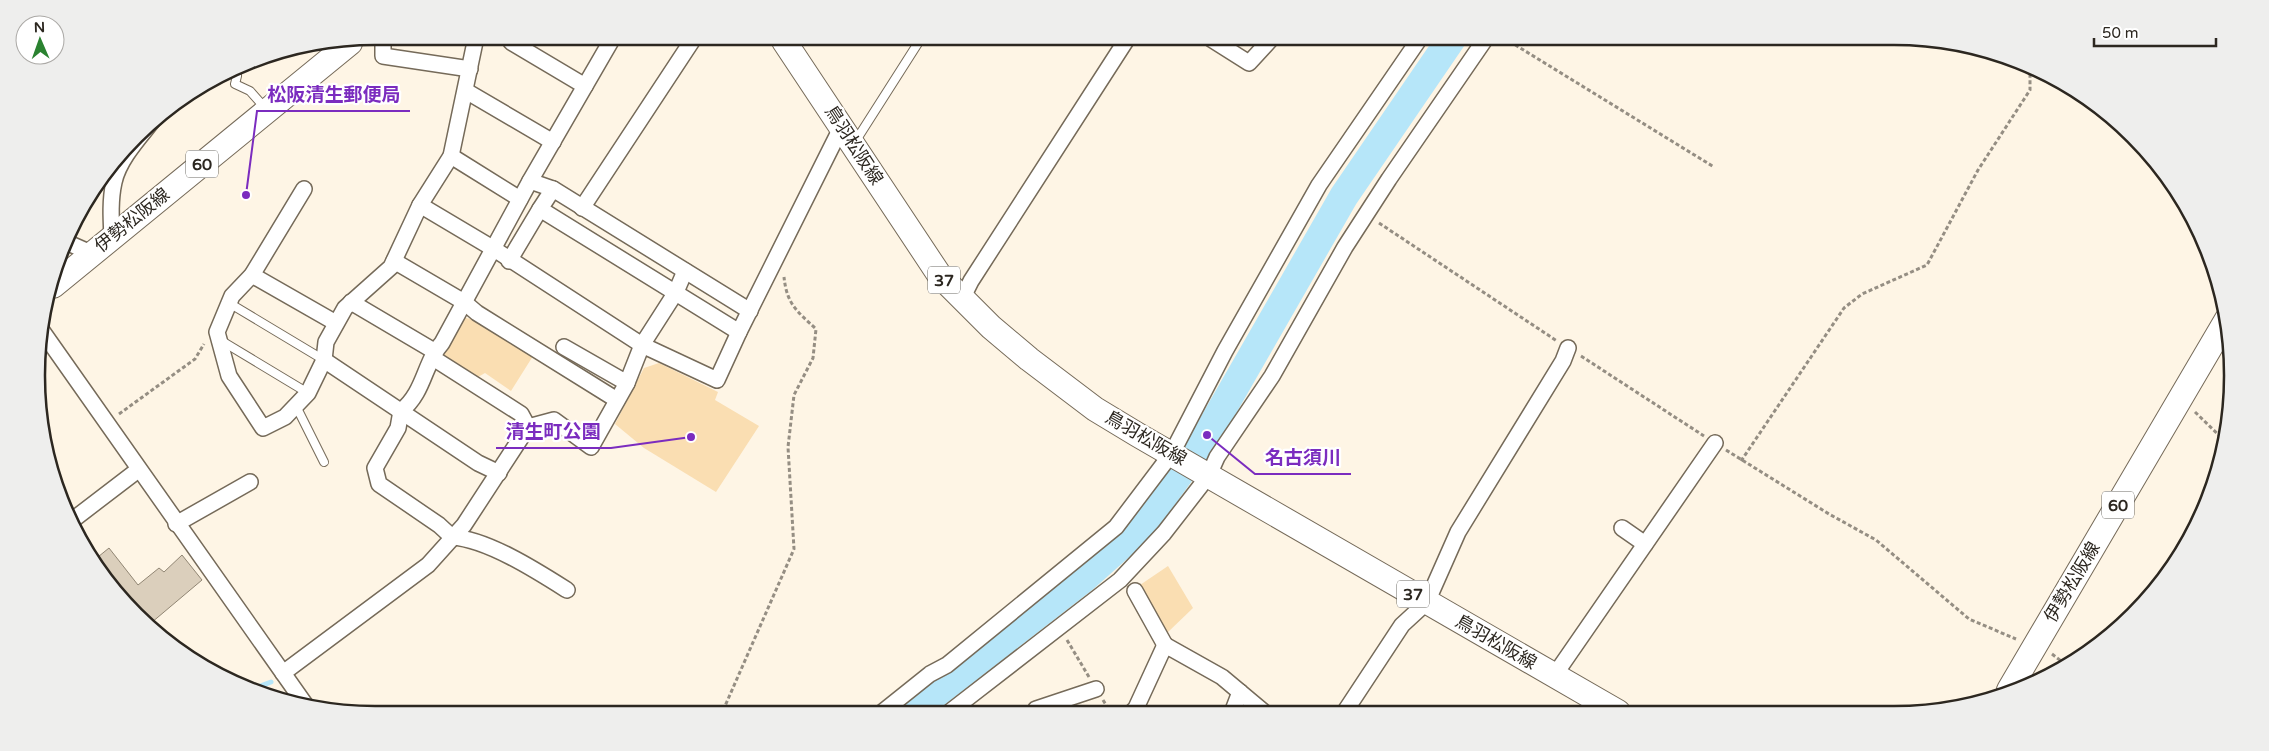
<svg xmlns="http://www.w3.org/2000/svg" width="2269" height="751" font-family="'Varela Round','Noto Sans JP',sans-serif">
<rect width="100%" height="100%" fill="#fef5e5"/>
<g fill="#fadeb2">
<polygon points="462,317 475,320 533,356 511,391 485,373 478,377 442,354"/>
<polygon points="659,363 718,392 715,400 759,426 716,492 644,448 615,424 644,368"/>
<polygon points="1168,566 1193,608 1167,633 1140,585"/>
</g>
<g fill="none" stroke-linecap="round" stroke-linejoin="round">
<polyline stroke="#b6e6f9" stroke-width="5" points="250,690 271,682"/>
<polyline stroke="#b6e6f9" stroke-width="29" points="909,714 1084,578 1120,546 1149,516 1207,435 1344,196 1452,38"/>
</g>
<polygon fill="#dbcfbc" stroke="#918674" points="109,548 138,585 159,568 164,572 182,555 202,580 151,623 106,582 93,561"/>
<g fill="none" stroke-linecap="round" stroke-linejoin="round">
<g stroke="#756a59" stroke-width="10">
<g id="lane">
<polyline points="228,73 237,76 235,84 250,91 265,108"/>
<polyline points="855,142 920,40"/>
<polyline points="229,303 324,360"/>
<polyline points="220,340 308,393"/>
<polyline points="296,406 324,462"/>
</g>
</g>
<g stroke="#756a59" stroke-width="18">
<g id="street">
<polyline points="1211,39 1249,63 1271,39"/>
<polyline points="383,42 383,56 470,69"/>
<polyline points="511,42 585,86"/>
<polyline points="466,91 553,142"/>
<polyline points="451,156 520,199"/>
<polyline points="530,181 553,189 750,311"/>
<polyline points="304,189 252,275 232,296 217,332 229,376 263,428 285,417 308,393 324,360 326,342 345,308 391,267 420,205 451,156 475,42"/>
<polyline points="553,189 540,209 739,332"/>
<polyline points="420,205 494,249 642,345 676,292 685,271"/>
<polyline points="582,208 692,41"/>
<path d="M112,237C111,218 110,200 114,182C119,159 140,137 154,119"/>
<polyline points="66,242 91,253"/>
<polyline points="394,261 464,302 477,313 617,400"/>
<polyline points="509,261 540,209"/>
<polyline points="252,275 336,323"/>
<polyline points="962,299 971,281 1127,39"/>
<polyline points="351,302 434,351"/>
<polyline points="40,328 307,707"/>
<polyline points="564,347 627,383"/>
<polyline points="433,358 521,414 528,427"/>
<polyline points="324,360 478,463 499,473"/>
<polyline points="70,522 138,470"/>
<polyline points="176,524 250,482"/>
<polyline points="1622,528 1645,544"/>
<path d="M567,590C537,571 487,539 452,537L439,525L379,484L375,468L398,428L401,411C425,392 424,362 442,343L530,181L611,41"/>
<polyline points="1135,591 1165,645"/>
<polyline points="283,673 428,565 464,525 528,427 554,420 591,447 627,383 642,345 717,380 739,332 842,126"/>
<polyline points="1554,676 1715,443"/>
<polyline points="1131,713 1136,708 1165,645 1222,677 1265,713"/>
<polyline points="1232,713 1240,692"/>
<polyline points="1344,713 1402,625 1427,602 1458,532 1563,361 1568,348"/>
<polyline points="880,714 930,674 947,665 1116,527 1172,453 1225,351 1319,185 1420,38"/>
<polyline points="947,714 1120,580 1164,533 1209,475 1217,457 1272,376 1345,247 1389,179 1486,38"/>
<polyline points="1036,714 1036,709 1096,689"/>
</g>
</g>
<g stroke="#756a59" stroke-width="26">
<g id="primary">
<polyline points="784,41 940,276 991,327 1029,359 1095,409 1138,435 1618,712"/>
<polyline points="53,286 350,43"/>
<polyline points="2009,690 2227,319"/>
</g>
</g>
<g stroke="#958e83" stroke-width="3" stroke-dasharray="4 2.5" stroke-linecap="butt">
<polyline points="1504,38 1714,167"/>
<polyline points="1379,223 1557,341"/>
<polyline points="1581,356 1704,436"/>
<polyline points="2195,412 2226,442"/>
<polyline points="119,414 195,359 204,344"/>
<polyline points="1726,450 1829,514 1876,540 1969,619 2016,639"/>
<polyline points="1741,461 1844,308 1862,294 1927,265 1978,170 2030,90 2030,70 1993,53"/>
<polyline points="1067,640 1089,677"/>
<polyline points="2052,654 2065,664"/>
<polyline points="1103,700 1111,713"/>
<path d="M717,714L725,706L794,549L788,447L794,395L813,358L816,329C797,311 787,305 784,277"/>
</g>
<use href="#lane" stroke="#fff" stroke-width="8"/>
<use href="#street" stroke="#fff" stroke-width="15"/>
<use href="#primary" stroke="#fff" stroke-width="24"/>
</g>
<g text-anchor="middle" stroke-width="4.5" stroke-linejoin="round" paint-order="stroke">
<g fill="#fff" stroke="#6b6863" stroke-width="1">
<rect x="186" y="150.5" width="32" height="27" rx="4"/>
<rect x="928" y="266.5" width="32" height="27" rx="4"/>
<rect x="2102" y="491.5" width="32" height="27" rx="4"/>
<rect x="1397" y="580.5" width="32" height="27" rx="4"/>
</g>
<g font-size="16" font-weight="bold" fill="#2c2720">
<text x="202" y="170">60</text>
<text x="944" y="286">37</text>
<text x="2118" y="511">60</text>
<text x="1413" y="600">37</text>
</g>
<g font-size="18" fill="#2c2720" stroke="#fff">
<text transform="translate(854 145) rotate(57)" y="6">鳥羽松阪線</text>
<text transform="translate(132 220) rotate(-39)" y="6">伊勢松阪線</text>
<text transform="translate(1146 438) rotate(30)" y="6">鳥羽松阪線</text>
<text transform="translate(2072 582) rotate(-59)" y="6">伊勢松阪線</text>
<text transform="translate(1496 642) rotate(30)" y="6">鳥羽松阪線</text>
</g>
</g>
<path d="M0 0H2269V751H0ZM375 45H1894A330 330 0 0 1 2224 375V376A330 330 0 0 1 1894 706H375A330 330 0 0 1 45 376V375A330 330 0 0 1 375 45Z" fill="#eeeeed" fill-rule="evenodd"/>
<path fill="none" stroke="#2c2720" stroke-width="2.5" d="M375 45H1894A330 330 0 0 1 2224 375V376A330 330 0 0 1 1894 706H375A330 330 0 0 1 45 376V375A330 330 0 0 1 375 45Z"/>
<path fill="none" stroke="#7b2cbf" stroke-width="2" d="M246 195L257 111H410M691 437L611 448H496M1207 435L1255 474H1351"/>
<g fill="#7b2cbf" stroke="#fff" stroke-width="2">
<circle cx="246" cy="195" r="5"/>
<circle cx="691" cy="437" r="5"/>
<circle cx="1207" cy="435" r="5"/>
</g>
<g font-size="19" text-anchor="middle" font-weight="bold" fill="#7b2cbf" stroke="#fff" stroke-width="4.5" stroke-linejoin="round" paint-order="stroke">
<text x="334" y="101">松阪清生郵便局</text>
<text x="553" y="438">清生町公園</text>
<text x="1303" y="464">名古須川</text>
</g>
<g transform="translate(40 40) rotate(358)"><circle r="24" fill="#ffffff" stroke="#aba9a6"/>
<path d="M0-4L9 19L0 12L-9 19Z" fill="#2a8230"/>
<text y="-8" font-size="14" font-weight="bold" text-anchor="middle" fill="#2c2720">N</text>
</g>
<path d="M2094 38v8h122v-8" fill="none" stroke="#2c2720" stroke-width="2.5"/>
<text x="2102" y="38" font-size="15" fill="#2c2720" stroke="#ffffff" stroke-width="4" paint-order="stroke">50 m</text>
</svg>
